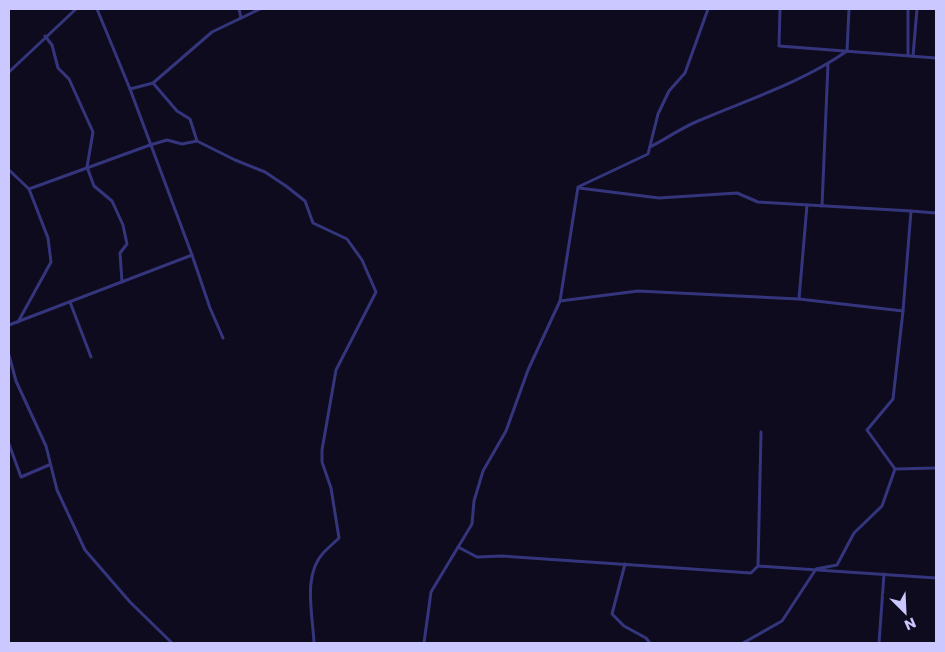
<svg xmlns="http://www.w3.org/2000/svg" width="945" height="652" font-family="Poppins,sans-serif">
<rect width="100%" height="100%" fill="#0d0b1d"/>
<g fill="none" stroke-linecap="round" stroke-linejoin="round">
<g stroke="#35357d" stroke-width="3">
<path d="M97,9L130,89L153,83L177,111L190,119L197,141L235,160L265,172L286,186L305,201L313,223L347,239L362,260L376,292L336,370L322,450V462L331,488L339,538C334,543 329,547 324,552C302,575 313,615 314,643"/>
<polyline points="239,9 241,18"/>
<polyline points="780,9 779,46 936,58"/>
<polyline points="45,36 52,45 58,68 69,79 93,132 87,167 94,186 112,201 123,225 127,244 120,253 122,282"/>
<polyline points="908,55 908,9"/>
<polyline points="913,56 917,9"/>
<polyline points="9,72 76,9"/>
<polyline points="153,83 212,32 260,9"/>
<path d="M650,147C666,139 681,128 698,121C749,99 801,83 847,51L849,9"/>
<polyline points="9,170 29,189 48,238 51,262 18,322"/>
<polyline points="579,188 659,198 737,193 758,202 911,211"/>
<polyline points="29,189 150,145 167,140 182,144 197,141"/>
<polyline points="822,206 828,64"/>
<polyline points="192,255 210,308 223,338"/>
<polyline points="799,299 807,205"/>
<polyline points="560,301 638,291 799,299 903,311 911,211 936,213"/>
<polyline points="70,302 91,357"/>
<polyline points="9,325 192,255 130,89"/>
<polyline points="9,355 16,381 46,446 57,490 85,550 130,602 172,643"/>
<polyline points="761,432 758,566 936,578"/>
<polyline points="9,444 21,477 49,465"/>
<polyline points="895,469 867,430 893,399 903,311"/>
<polyline points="458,547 477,557 502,556 751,573 758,566"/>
<polyline points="625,564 612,614 624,626 646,638 650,643"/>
<polyline points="424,643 431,592 472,524 474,501 483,471 506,431 528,370 560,301 578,187 648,154 658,114 669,91 685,73 708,9"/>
<polyline points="743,643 782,621 816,569 837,565 854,533 882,506 895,469 936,468"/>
<polyline points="879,643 884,574"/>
</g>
</g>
<rect width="945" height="652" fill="none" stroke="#cbc7ff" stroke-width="20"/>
<g transform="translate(905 612) rotate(156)" stroke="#0d0b1d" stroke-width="4" paint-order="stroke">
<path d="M0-4L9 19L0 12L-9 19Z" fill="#cbc7ff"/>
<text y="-8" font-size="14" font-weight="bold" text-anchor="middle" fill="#cbc7ff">N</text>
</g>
</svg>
